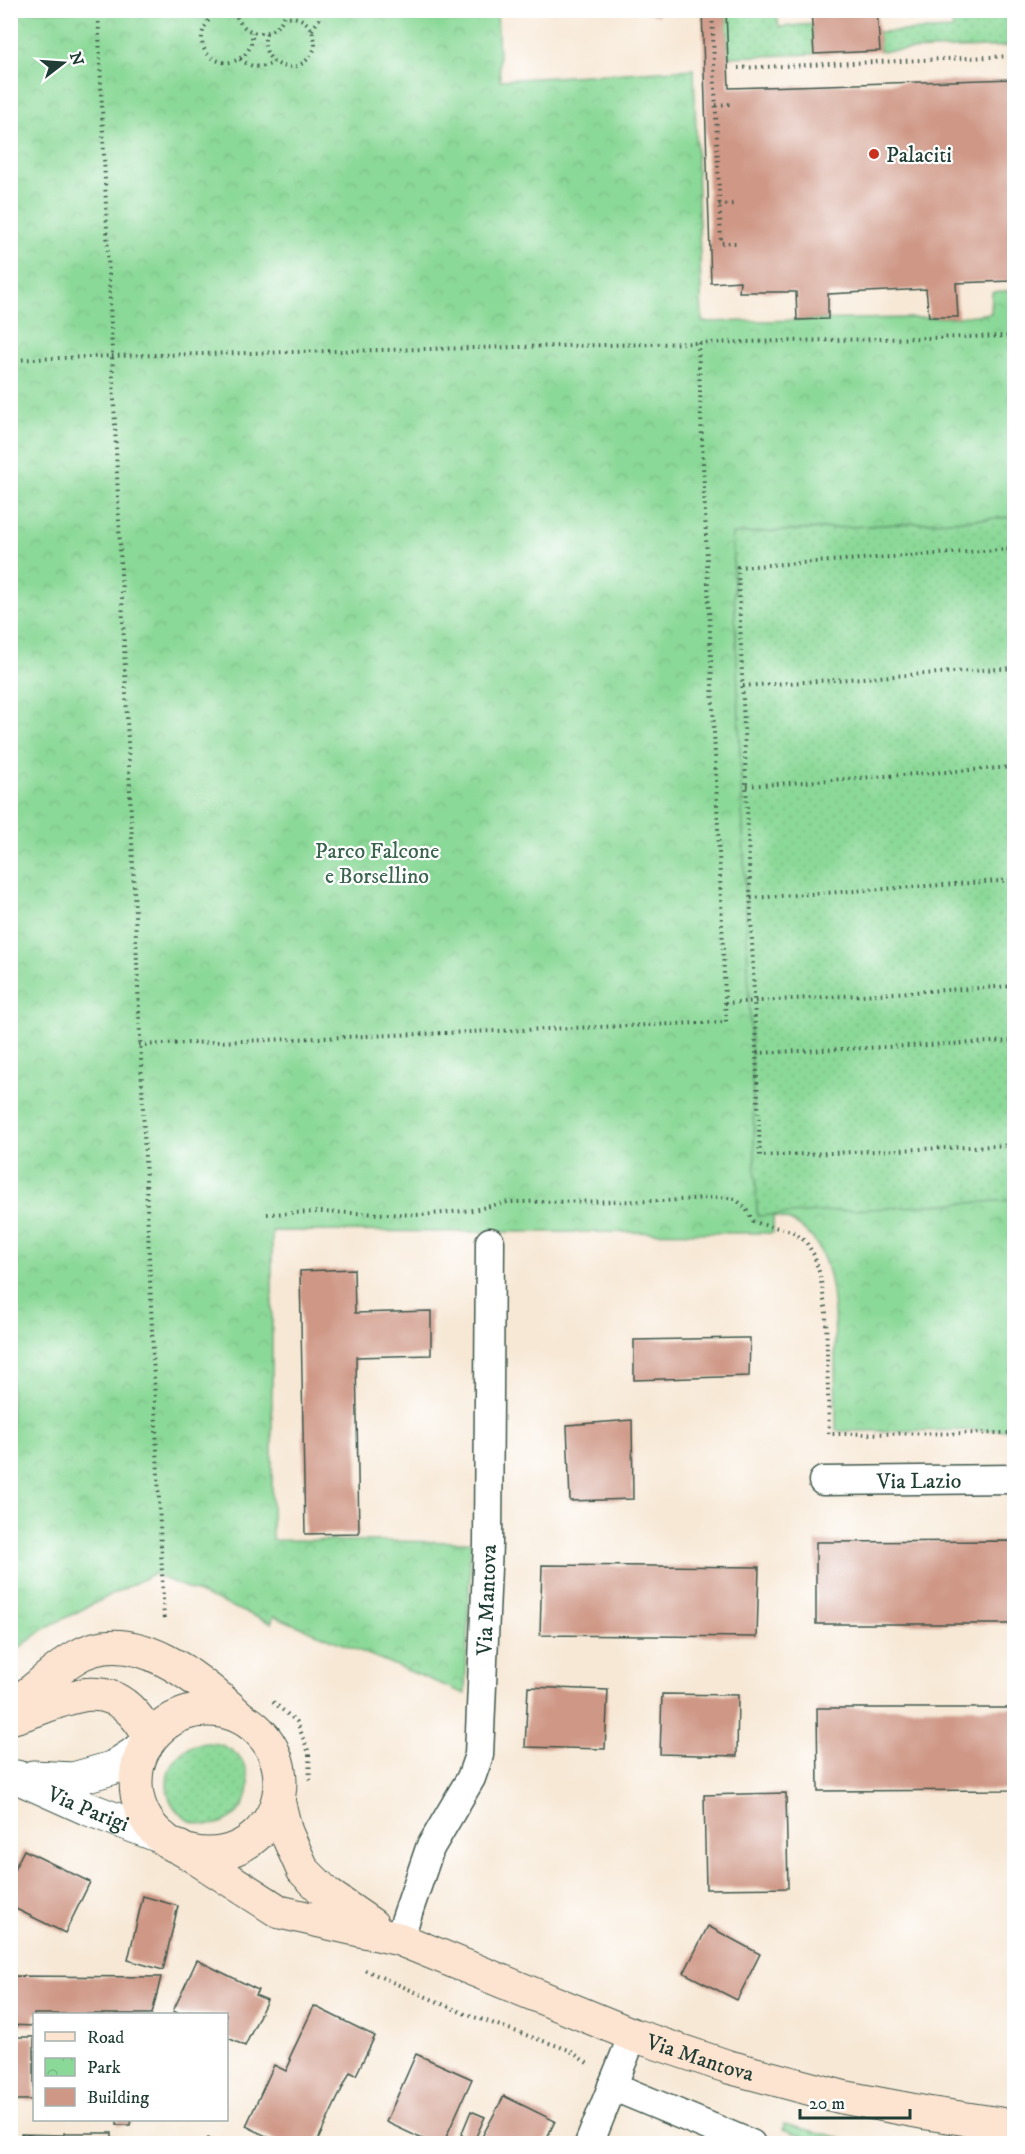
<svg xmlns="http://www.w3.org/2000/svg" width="1025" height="2154" font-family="'IM FELL DW Pica',serif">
<defs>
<pattern id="grass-dots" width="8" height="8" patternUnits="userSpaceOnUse" patternTransform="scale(1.5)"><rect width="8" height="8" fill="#8bd998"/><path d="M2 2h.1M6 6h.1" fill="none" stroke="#78bb84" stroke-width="1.8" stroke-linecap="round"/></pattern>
<pattern id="park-crowns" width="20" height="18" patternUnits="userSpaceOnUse" patternTransform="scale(1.5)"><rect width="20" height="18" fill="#8bd998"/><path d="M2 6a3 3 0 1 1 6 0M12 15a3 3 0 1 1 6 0" fill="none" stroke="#78bb84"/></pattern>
</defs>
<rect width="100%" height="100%" fill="#fff"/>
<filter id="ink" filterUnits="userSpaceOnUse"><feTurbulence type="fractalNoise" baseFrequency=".0167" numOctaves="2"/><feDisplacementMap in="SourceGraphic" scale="12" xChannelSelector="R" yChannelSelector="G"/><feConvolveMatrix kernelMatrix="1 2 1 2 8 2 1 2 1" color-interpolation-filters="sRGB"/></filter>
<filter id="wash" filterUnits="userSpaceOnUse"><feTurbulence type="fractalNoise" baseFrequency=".008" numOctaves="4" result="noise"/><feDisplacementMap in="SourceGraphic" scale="24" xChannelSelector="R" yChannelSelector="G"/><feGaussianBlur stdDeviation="1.35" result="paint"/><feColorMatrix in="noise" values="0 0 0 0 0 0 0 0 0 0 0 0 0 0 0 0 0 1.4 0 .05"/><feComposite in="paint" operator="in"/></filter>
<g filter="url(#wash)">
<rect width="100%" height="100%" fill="#f7e8d5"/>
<g fill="url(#grass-dots)" stroke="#558b66" stroke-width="1.5">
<polygon points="726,11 777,11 779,27 812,24 814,54 728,57"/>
<polygon points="950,11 1014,11 1014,46 880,51 878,32 953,29"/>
<polygon points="1014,517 1014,1200 757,1217 732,534"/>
<circle cx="208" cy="1784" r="41"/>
<polygon points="784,2124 841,2138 837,2139 836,2143 821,2143 783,2129"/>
</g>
<path fill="url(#park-crowns)" stroke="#558b66" stroke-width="1.5" d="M11,11H497L500,80L694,69L702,322L958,317L991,313L992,292L1014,290V517L732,534L757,1216L1014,1200V1430L836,1431C836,1405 835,1379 835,1353C834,1303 837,1227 773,1216V1233L272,1231V1540L471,1542L465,1694L274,1616L271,1623L153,1574L47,1627L11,1654Z"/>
<g id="blocks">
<g fill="#cf9785">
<polygon points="640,10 659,10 658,16"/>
<polygon points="702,10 726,10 729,88 1014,79 1014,267 1011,267 1011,281 956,283 958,317 929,317 926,289 828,294 828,319 797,320 796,292 739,292 740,281 711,283"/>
<polygon points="811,10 877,10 880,51 814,54"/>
<polygon points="354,1269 355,1313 431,1311 431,1355 356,1357 359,1533 305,1534 300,1271"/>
<polygon points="743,1338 750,1338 749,1376 634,1380 634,1340"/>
<polygon points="632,1420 633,1499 570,1501 567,1425"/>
<polygon points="1014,1541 1014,1624 816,1624 816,1542"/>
<polygon points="542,1565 759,1567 757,1637 540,1635"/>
<polygon points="528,1687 608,1690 605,1749 525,1747"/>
<polygon points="662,1694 738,1695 737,1756 660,1754"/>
<polygon points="817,1708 1014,1708 1014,1790 818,1791"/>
<polygon points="786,1793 788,1888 706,1889 704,1795"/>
<polygon points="24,1850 90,1882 65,1933 10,1906 10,1878"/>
<polygon points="143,1896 178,1906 163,1970 128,1960"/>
<polygon points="708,1926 760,1954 737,2000 684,1973"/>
<polygon points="197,1960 258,1990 255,1995 267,2000 245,2046 226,2037 226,2014 180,2014 173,2011"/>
<polygon points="10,1976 161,1977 152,2014 34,2014 34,2026 10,2025"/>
<polygon points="314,2006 375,2036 356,2075 350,2072 316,2144 282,2144 246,2126 274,2065 286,2071 291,2060 289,2059"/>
<rect x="10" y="2037" width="24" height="63"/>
<polygon points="416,2054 472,2079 443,2144 433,2144 386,2122"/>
<polygon points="504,2096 555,2121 544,2144 478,2144"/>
<polygon points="471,2111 485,2117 474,2141 461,2135"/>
<polygon points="117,2120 131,2120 130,2125 117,2125"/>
<polygon points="64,2133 112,2133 112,2144 21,2144 21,2134 64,2135"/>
<polygon points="208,2138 219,2144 206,2144"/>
</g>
</g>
</g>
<g filter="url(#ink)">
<use href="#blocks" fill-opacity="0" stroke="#3f574c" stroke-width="1.5"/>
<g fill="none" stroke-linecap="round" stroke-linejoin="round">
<g stroke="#3f574c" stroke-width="31">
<g id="minor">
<path id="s1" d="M823,1481L1014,1479"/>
<path id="s2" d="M399,1939L430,1848L471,1778L479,1755L488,1544L490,1242"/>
<polyline points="612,2086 751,2144"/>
<polyline points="589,2144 633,2035"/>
</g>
</g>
<g stroke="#3f574c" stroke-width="35">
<g id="tertiary">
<path id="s3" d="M17,1777L86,1808L162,1837"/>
<polyline points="33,1777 73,1779 112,1768 146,1746"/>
</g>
</g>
<g stroke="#3f574c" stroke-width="35">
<g id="secondary">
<path d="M10,1707C34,1692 52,1671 76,1657C133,1623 200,1679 240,1717"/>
<circle cx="208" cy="1782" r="72"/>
<path d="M10,1718C53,1708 97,1673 133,1713C139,1720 148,1730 149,1741"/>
<polyline points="278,1800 286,1832 303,1870 327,1894 372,1925"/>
<path id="s4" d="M179,1847L280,1912L399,1939L633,2035L729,2067L842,2097L927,2113L1014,2126"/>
</g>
</g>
<g stroke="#3f574c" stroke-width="4" stroke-dasharray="1.5 4.5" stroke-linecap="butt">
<polyline points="98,10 164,1622"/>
<polyline points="202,10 207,21"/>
<polyline points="712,10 721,243 738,243"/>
<path d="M235,11C242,41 280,40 286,10"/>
<path d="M236,13C204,3 187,51 219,61C227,64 235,62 242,57C250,51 253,41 252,32"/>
<polyline points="312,30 319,19 320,10"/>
<path d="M266,33C257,68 303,81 315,47C315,28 305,15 285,17"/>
<path d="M240,59C251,68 262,69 274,62"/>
<polyline points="738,68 1014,56"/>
<polyline points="716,105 730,104"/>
<polyline points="719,205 736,204"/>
<polyline points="1012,273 1014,273"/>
<polyline points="10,360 112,356 1014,336"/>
<polyline points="1014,549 738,567 760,1156 1014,1145"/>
<polyline points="743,686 1014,668"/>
<polyline points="747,786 1014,767"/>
<polyline points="751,898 1014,880"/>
<polyline points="725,1003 1014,986"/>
<polyline points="139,1045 726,1022 698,343"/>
<polyline points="757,1053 1014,1041"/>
<polyline points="267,1214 319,1212 422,1215 473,1210 508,1202 666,1201 719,1197 735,1199 745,1207 753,1221 760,1224 792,1231 806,1242 814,1255 820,1275 826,1313 829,1434 1014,1433"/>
<polyline points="273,1702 297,1722 309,1753 310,1783"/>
<polyline points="365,1970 463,2013 569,2050 587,2063"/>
</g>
<use href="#minor" stroke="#fff" stroke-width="28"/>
<use href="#tertiary" stroke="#fff" stroke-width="33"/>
<use href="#secondary" stroke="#fde4d1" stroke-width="33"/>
</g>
</g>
<circle fill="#c8321e" stroke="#fff" stroke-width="2" cx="874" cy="154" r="6"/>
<g text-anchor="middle" stroke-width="4.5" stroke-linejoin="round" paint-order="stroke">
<g font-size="22" fill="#1f3d34" stroke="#fff" text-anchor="start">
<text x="886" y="162">Palaciti</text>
</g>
<g font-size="22" fill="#3a644d" stroke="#fff">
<text x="377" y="858">Parco Falcone<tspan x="377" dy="25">e Borsellino</tspan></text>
</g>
<g font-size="22" fill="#1f3d34" stroke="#fff">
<text dy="8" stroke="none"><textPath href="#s1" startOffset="96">Via Lazio</textPath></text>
<text dy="8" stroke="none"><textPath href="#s2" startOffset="357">Via Mantova</textPath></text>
<text dy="8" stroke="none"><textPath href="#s3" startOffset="78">Via Parigi</textPath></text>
<text dy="8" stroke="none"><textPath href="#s4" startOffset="566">Via Mantova</textPath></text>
</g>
</g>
<rect width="1025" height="2154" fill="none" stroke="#fff" stroke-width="36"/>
<rect x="33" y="2013" width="195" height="108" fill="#ffffff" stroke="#a5b1ae" stroke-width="1.5"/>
<rect x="45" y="2032" width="30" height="9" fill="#fde4d1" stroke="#a5b1ae" stroke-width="1.5"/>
<text x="87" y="2043" font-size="18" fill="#1f3d34">Road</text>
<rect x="45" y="2058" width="30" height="18" fill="url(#park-crowns)" stroke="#a5b1ae" stroke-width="1.5"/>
<text x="87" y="2073" font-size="18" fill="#1f3d34">Park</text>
<rect x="45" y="2088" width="30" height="18" fill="#cf9785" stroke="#a5b1ae" stroke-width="1.5"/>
<text x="87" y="2103" font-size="18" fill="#1f3d34">Building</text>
<g transform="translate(63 63) rotate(73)" stroke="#ffffff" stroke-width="4.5" paint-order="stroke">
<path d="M0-4.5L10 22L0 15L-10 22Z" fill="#1f3d34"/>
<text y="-9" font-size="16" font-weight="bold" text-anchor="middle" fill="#1f3d34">N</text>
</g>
<path d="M800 2109v9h110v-9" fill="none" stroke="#1f3d34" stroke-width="3"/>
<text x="809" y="2109" font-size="18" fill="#1f3d34" stroke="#ffffff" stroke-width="4.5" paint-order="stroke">20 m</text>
</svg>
